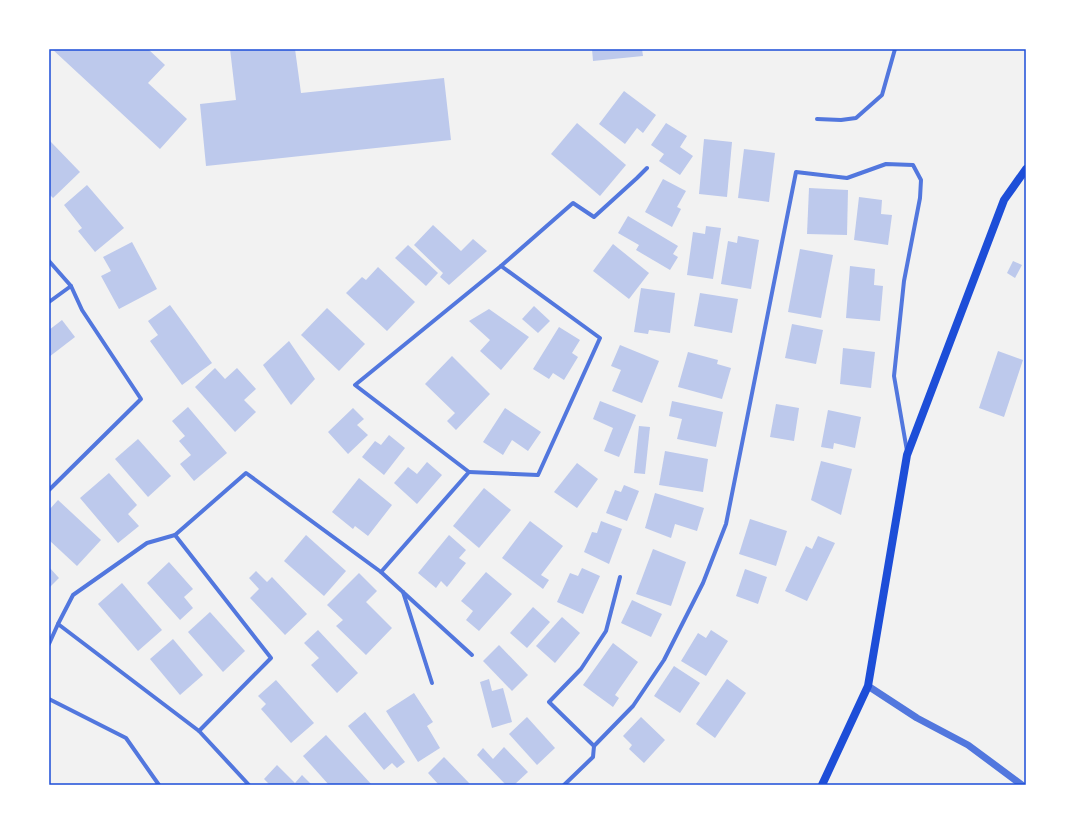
<svg xmlns="http://www.w3.org/2000/svg" width="1075" height="834" font-family="'DM Sans',sans-serif">
<rect width="100%" height="100%" fill="#f2f2f2"/>
<g fill="#bdc9ec">
<polygon points="52,49 148,49 165,65 148,83 187,119 160,149"/>
<polygon points="230,49 295,49 301,93 444,78 451,140 206,166 200,104 236,100"/>
<polygon points="592,49 642,49 643,56 593,61"/>
<polygon points="624,91 656,115 643,133 637,128 625,144 599,124"/>
<polygon points="577,123 626,165 600,196 551,154"/>
<polygon points="666,123 687,136 680,147 693,156 680,175 659,161 664,154 651,145"/>
<polygon points="704,139 732,142 727,197 699,194"/>
<polygon points="49,140 80,172 53,198 49,194"/>
<polygon points="744,149 775,153 769,202 738,198"/>
<polygon points="663,179 686,191 677,207 681,209 672,227 645,212"/>
<polygon points="87,185 124,228 95,252 78,231 82,228 64,205"/>
<polygon points="809,188 848,190 847,235 807,234"/>
<polygon points="859,197 882,200 881,214 892,215 888,245 854,240"/>
<polygon points="628,216 678,246 673,254 678,257 670,270 636,250 639,245 618,233"/>
<polygon points="433,225 461,251 473,239 487,251 449,285 440,277 443,273 414,245"/>
<polygon points="706,226 721,228 713,279 687,275 693,232 705,234"/>
<polygon points="738,236 759,240 751,289 721,284 728,241 737,243"/>
<polygon points="132,242 157,289 119,309 101,276 111,271 103,257"/>
<polygon points="613,244 649,273 629,299 593,271"/>
<polygon points="408,245 438,273 426,286 395,258"/>
<polygon points="800,249 833,255 821,318 788,312"/>
<polygon points="1013,261 1022,265 1015,278 1007,273"/>
<polygon points="850,266 875,269 874,285 883,286 880,321 846,318"/>
<polygon points="378,267 415,302 387,331 346,293 362,277 366,280"/>
<polygon points="641,288 675,293 670,333 649,330 648,334 634,332"/>
<polygon points="700,293 738,299 732,333 694,326"/>
<polygon points="170,305 212,363 182,385 150,341 158,335 148,321"/>
<polygon points="534,306 550,321 538,333 522,319"/>
<polygon points="327,308 365,344 339,371 301,335"/>
<polygon points="489,309 529,337 501,370 480,351 490,340 469,321"/>
<polygon points="62,320 75,337 49,357 49,330"/>
<polygon points="792,324 823,330 816,364 785,358"/>
<polygon points="559,327 580,340 572,353 578,357 564,380 553,373 549,379 533,369"/>
<polygon points="289,341 315,379 291,405 263,365"/>
<polygon points="620,345 659,361 642,403 612,391 621,370 611,366"/>
<polygon points="843,348 875,352 871,388 840,384"/>
<polygon points="998,351 1023,360 1004,417 979,408"/>
<polygon points="688,352 718,360 717,364 731,368 722,399 678,387"/>
<polygon points="452,356 490,394 456,430 447,421 455,413 425,384"/>
<polygon points="215,368 225,379 237,368 256,389 244,400 256,412 235,432 195,387"/>
<polygon points="600,401 636,415 619,457 604,451 613,428 593,419"/>
<polygon points="672,401 723,412 716,447 677,439 682,419 669,416"/>
<polygon points="776,404 799,408 794,441 770,437"/>
<polygon points="188,407 227,453 194,481 180,464 191,455 179,441 185,436 172,421"/>
<polygon points="353,408 364,419 357,425 368,435 348,454 328,432"/>
<polygon points="505,408 541,432 528,451 512,440 503,455 483,442"/>
<polygon points="828,410 861,417 855,448 834,443 833,449 821,447"/>
<polygon points="639,426 650,427 645,474 634,473"/>
<polygon points="389,435 405,448 384,475 362,457 375,441 381,445"/>
<polygon points="138,439 171,476 148,497 115,459"/>
<polygon points="665,451 708,459 703,492 659,485"/>
<polygon points="821,461 852,469 841,515 811,500"/>
<polygon points="427,462 442,475 417,504 394,483 408,467 417,474"/>
<polygon points="577,463 598,479 577,508 554,492"/>
<polygon points="109,473 137,505 128,514 139,526 118,543 80,498"/>
<polygon points="359,478 392,505 368,536 355,526 353,529 332,512"/>
<polygon points="624,485 639,491 627,521 606,513 615,490 621,492"/>
<polygon points="484,488 511,510 479,548 453,526"/>
<polygon points="655,493 704,508 697,531 675,524 671,538 645,528"/>
<polygon points="58,500 101,540 77,566 49,540 49,510"/>
<polygon points="750,519 787,531 776,566 739,554"/>
<polygon points="530,521 563,546 541,575 549,580 543,589 502,558"/>
<polygon points="601,521 622,529 609,564 584,552 592,532 597,533"/>
<polygon points="306,535 346,571 324,596 284,561"/>
<polygon points="449,535 466,550 459,558 466,563 447,587 441,581 436,588 418,573"/>
<polygon points="818,536 835,543 807,601 785,591 806,546 812,549"/>
<polygon points="653,549 686,562 671,606 636,594"/>
<polygon points="169,562 193,589 184,597 193,608 180,620 147,583"/>
<polygon points="49,567 59,578 49,588"/>
<polygon points="582,568 600,576 583,614 557,602 570,573 578,576"/>
<polygon points="745,569 767,577 758,604 736,596"/>
<polygon points="256,571 267,582 272,577 307,614 285,635 250,598 259,589 249,578"/>
<polygon points="486,572 512,594 479,631 466,620 473,611 461,601"/>
<polygon points="359,573 377,591 366,602 392,628 366,655 336,626 343,620 327,605"/>
<polygon points="122,583 162,630 138,651 98,604"/>
<polygon points="632,600 662,614 651,637 621,623"/>
<polygon points="533,607 550,622 527,648 510,633"/>
<polygon points="210,612 245,651 223,672 188,632"/>
<polygon points="562,617 580,633 555,663 536,646"/>
<polygon points="318,630 358,673 337,693 311,665 319,658 304,643"/>
<polygon points="711,630 728,641 706,676 681,661 698,633 706,638"/>
<polygon points="173,639 203,675 180,695 150,659"/>
<polygon points="613,643 638,662 615,695 619,698 613,707 583,685"/>
<polygon points="499,645 528,675 512,691 483,661"/>
<polygon points="674,666 700,683 680,713 654,696"/>
<polygon points="489,679 492,691 503,688 512,722 492,728 480,682"/>
<polygon points="727,679 746,693 715,738 696,724"/>
<polygon points="276,680 314,723 291,743 261,709 266,704 258,696"/>
<polygon points="414,693 433,722 427,726 440,748 418,762 386,711"/>
<polygon points="365,712 405,762 397,768 392,763 384,770 348,726"/>
<polygon points="527,717 555,748 537,765 509,734"/>
<polygon points="641,717 665,740 644,763 629,749 632,745 623,736"/>
<polygon points="326,735 372,785 329,785 303,756"/>
<polygon points="504,747 528,772 514,785 506,785 477,755 483,748 493,759"/>
<polygon points="444,757 470,784 469,785 439,785 428,773"/>
<polygon points="277,765 295,783 302,775 312,785 270,785 264,779"/>
</g>
<g fill="none" stroke-linecap="round" stroke-linejoin="round">
<g stroke="#5277de" stroke-width="4">
<polyline points="817,119 841,120 856,118 882,95 895,49"/>
<polyline points="49,261 71,286 49,302"/>
<polyline points="469,472 538,475 600,338 501,266"/>
<polyline points="49,490 141,399 82,310 71,286"/>
<polyline points="381,572 472,655"/>
<polyline points="620,577 606,631 581,669 549,702 594,746 633,706 664,660 703,583 726,524 796,172 847,178 886,164 913,165 921,180 920,198 904,281 894,376 907,451"/>
<polyline points="403,592 432,683"/>
<polyline points="58,624 73,595 147,543 175,535"/>
<polyline points="49,644 58,624 199,731 271,658 175,535 246,473 381,572 469,472 355,385 501,266 573,203 594,217 637,178 647,168"/>
<polyline points="49,699 126,738 159,785"/>
<polyline points="199,731 249,785"/>
<polyline points="564,785 593,757 594,746"/>
</g>
<polyline stroke="#5277de" stroke-width="7" points="868,686 917,718 968,745 1022,785"/>
<polyline stroke="#1d4ed8" stroke-width="8" points="822,785 868,686 907,455 1004,200 1026,169"/>
</g>
<rect width="1075" height="834" fill="none" stroke="#ffffff" stroke-width="100"/>
<rect x="50" y="50" width="975" height="734" fill="none" stroke="#1d4ed8" stroke-width="1.5"/>
</svg>
